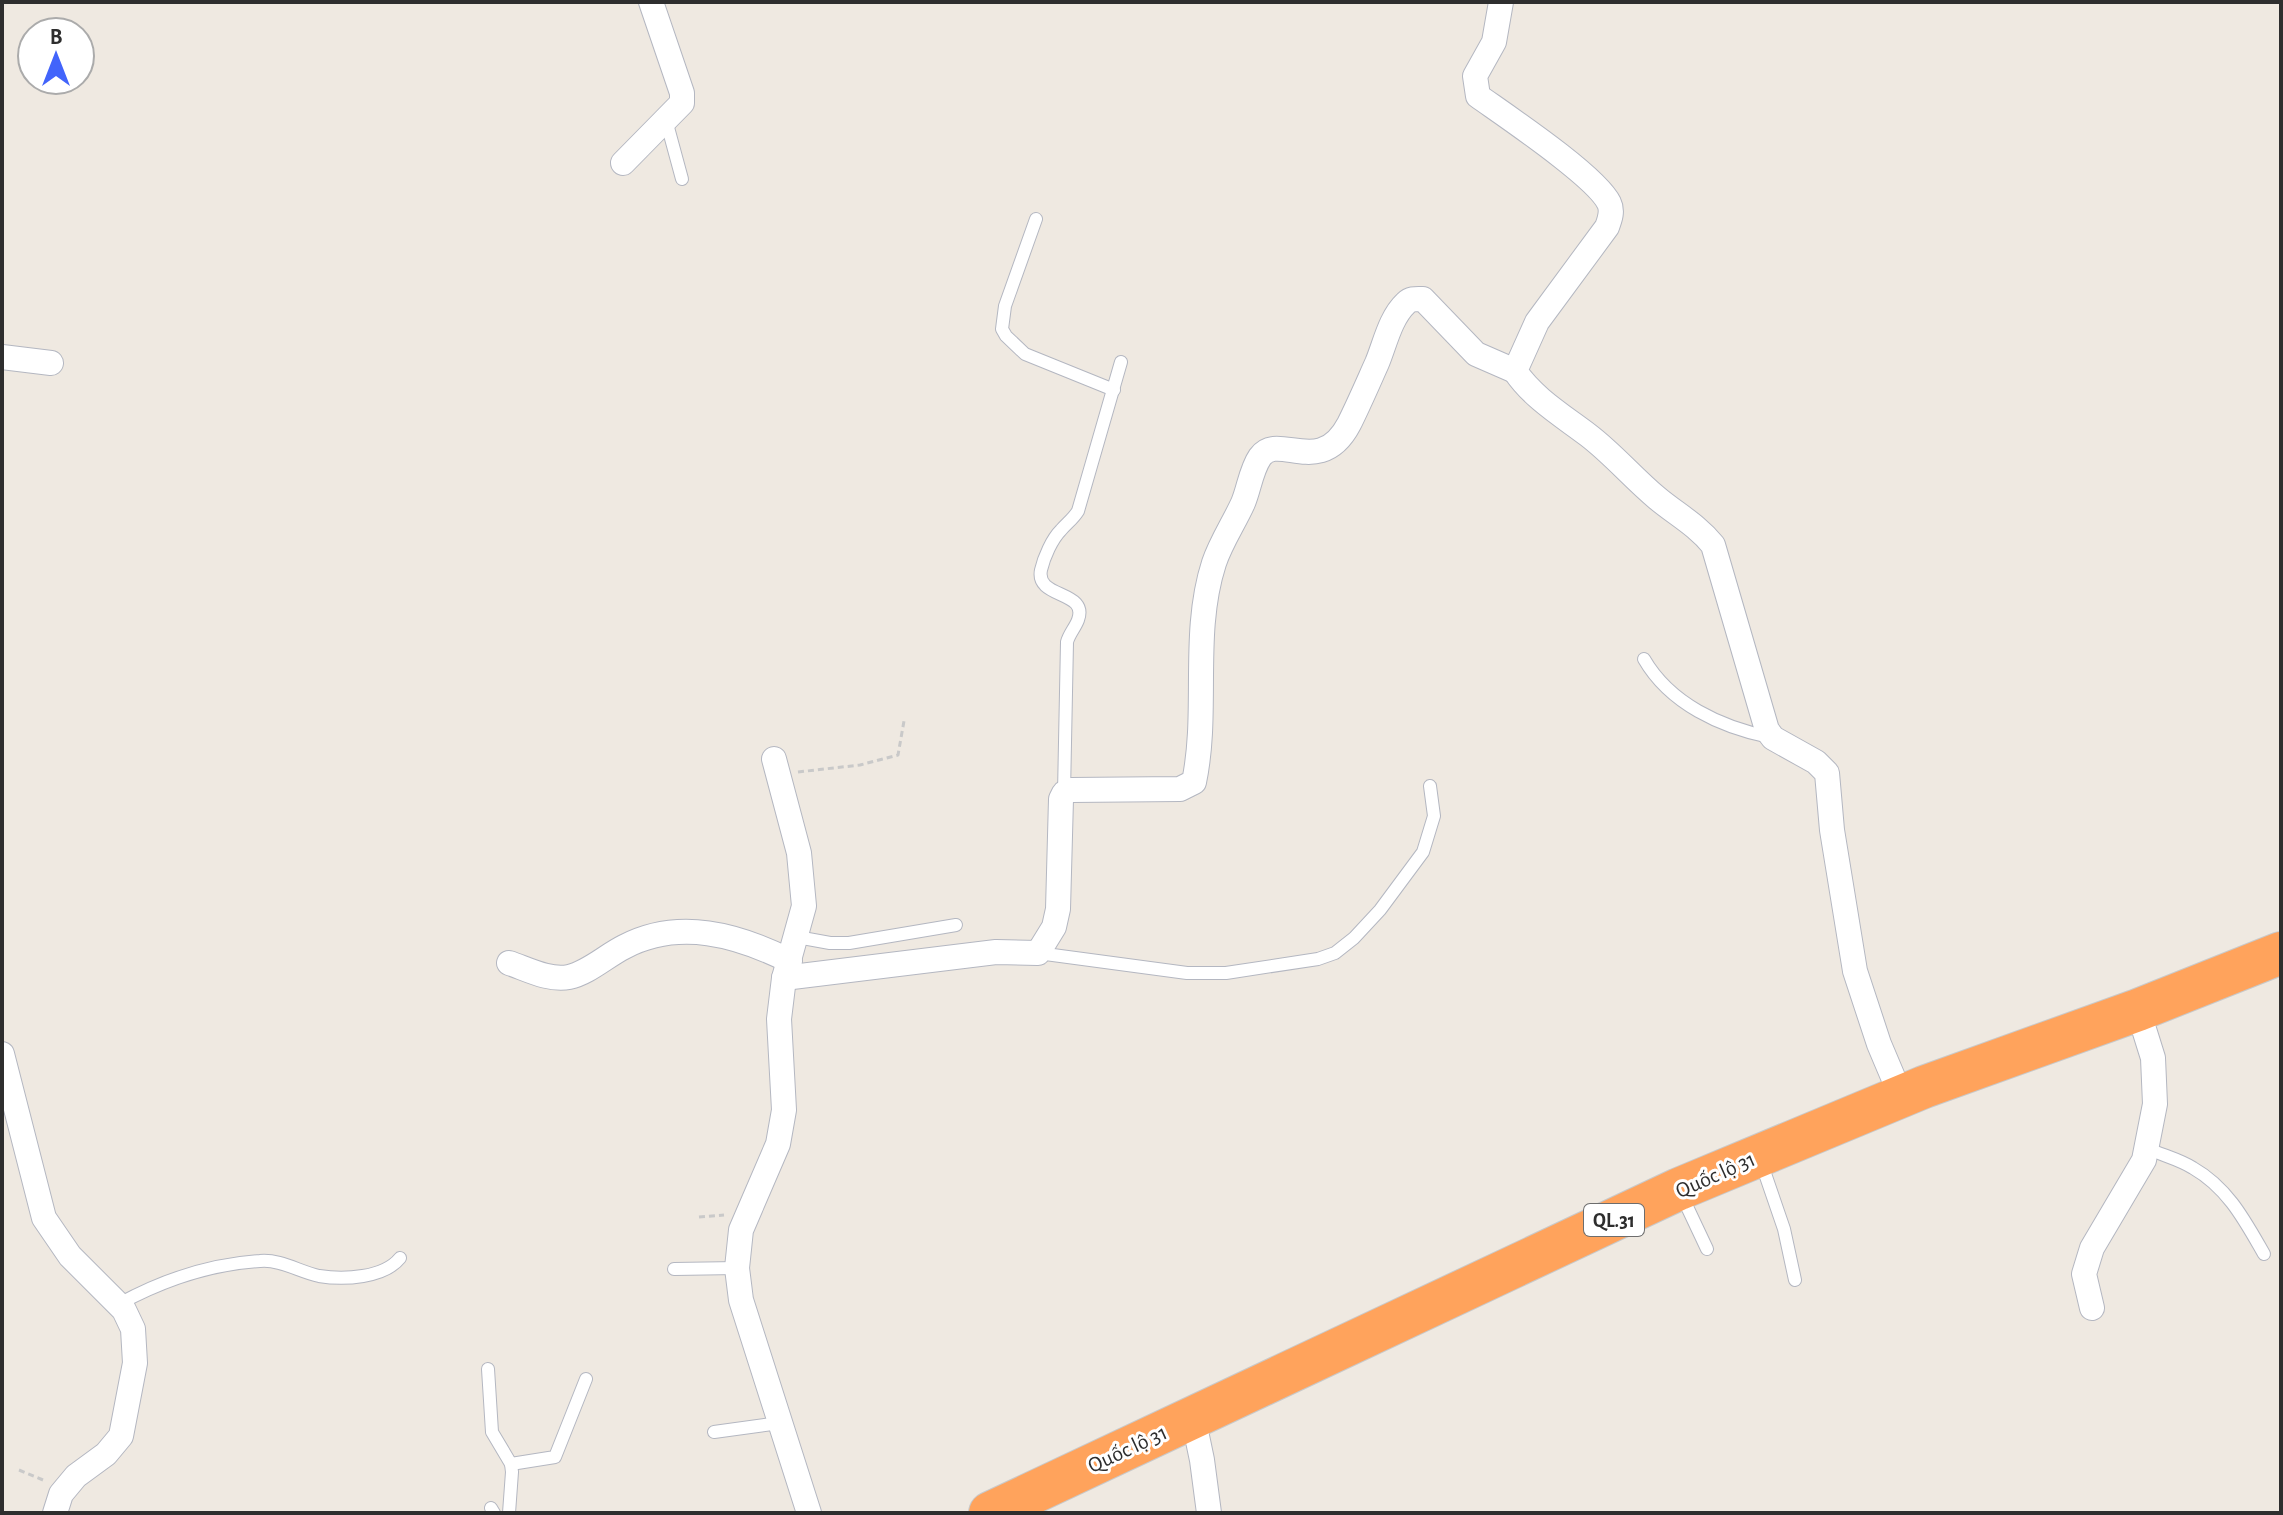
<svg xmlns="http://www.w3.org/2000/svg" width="2283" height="1515" font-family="'Alegreya Sans',sans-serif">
<rect width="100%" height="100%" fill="#efe9e1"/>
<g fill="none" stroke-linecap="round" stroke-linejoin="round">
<g stroke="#b4b7c1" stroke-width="14">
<g id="lane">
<polyline points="666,120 682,179"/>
<polyline points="1036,219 1005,306 1002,329 1006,336 1025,354 1114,390"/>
<path d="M1644,659C1670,704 1721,727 1769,737"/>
<path d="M1064,793L1067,642C1069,634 1075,628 1078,620C1089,590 1035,599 1041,570C1044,557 1052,539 1061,530C1067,523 1073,519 1078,511L1121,362"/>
<polyline points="797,937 830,943 849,943 956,925"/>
<polyline points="1038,953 1187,973 1226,973 1318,959 1335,953 1354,938 1380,910 1423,852 1434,816 1430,786"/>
<path d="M2147,1148C2161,1155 2179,1159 2193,1168C2228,1188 2245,1221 2264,1254"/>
<polyline points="1761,1162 1784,1229 1795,1280"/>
<polyline points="1682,1196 1707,1249"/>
<polyline points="674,1269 737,1268"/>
<path d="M119,1304C163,1280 210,1264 260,1261C280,1259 300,1272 319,1276C344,1280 384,1278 400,1258"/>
<polyline points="488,1369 492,1432 511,1464 512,1472 509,1513"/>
<polyline points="714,1432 779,1423"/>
<polyline points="511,1464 555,1457 586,1379"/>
<polyline points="491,1508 494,1513"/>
</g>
</g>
<g stroke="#b4b7c1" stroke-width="26">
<g id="street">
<path d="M1501,2L1494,42L1475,76L1478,96C1506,116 1596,176 1609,203C1613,211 1610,219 1607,227L1537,322L1515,371C1533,398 1563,416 1588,435C1613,454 1633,478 1657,498C1676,514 1697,525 1713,545L1767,730L1773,738L1816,762L1827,773L1832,830L1855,971L1879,1044L1901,1096"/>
<polyline points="623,163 682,103 682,93 651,2"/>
<polyline points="2,357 51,363"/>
<polyline points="774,759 799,853 804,906 784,978 779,1019 784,1110 778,1144 741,1230 737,1268 741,1300 809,1513"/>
<path d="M509,963C527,969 549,981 569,977C588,973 606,956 624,947C679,918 738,935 790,961"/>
<path d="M784,978L996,952L1038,953L1054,927L1058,909L1061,799L1064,793L1071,790L1180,789L1194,782C1209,711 1191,634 1214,563C1221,542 1234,523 1243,503C1249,489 1251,470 1260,457C1278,431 1320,479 1349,424C1359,404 1368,383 1377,363C1385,344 1390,318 1406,303C1411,298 1417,299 1423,299L1476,354L1515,371"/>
<polyline points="2,1054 44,1218 70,1256 124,1310 133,1329 135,1363 121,1436 106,1454 76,1476 61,1494 55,1513"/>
<polyline points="2092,1308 2084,1274 2092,1248 2144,1160 2155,1104 2153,1058 2138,1010"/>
<polyline points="1193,1417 1202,1460 1209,1513"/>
</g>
</g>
<g stroke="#c9c9c9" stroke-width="44">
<polyline id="highway" points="990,1513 1679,1189 1924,1087 2138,1010 2281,953"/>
</g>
<g stroke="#c9c9c9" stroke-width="3" stroke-dasharray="6 4" stroke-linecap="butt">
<polyline points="798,772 860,765 898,755 904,721"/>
<polyline points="699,1217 724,1215"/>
<polyline points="19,1470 43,1480"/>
</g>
<use href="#lane" stroke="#fff" stroke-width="12"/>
<use href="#street" stroke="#fff" stroke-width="24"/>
<use href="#highway" stroke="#ffa35c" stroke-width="42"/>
</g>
<g text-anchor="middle" stroke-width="6" stroke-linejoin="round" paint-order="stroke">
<rect fill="#fff" stroke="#6d6d6d" stroke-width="2" x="1584" y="1204" width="60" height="32" rx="6"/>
<g font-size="20" font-weight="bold" fill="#2e2e2e">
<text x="1614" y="1227">QL.31</text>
</g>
<g font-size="22" fill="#2e2e2e" stroke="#fff">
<text transform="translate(1715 1174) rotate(-24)" y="8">Quốc lộ 31</text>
<text transform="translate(1127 1448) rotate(-25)" y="8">Quốc lộ 31</text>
</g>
</g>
<rect width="2283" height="1515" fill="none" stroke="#2e2e2e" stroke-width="8"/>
<g transform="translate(56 56)"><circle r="38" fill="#ffffff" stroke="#ababab" stroke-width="2"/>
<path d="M0-6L14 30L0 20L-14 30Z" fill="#4264fb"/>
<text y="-12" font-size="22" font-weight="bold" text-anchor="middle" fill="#2e2e2e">B</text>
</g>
</svg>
